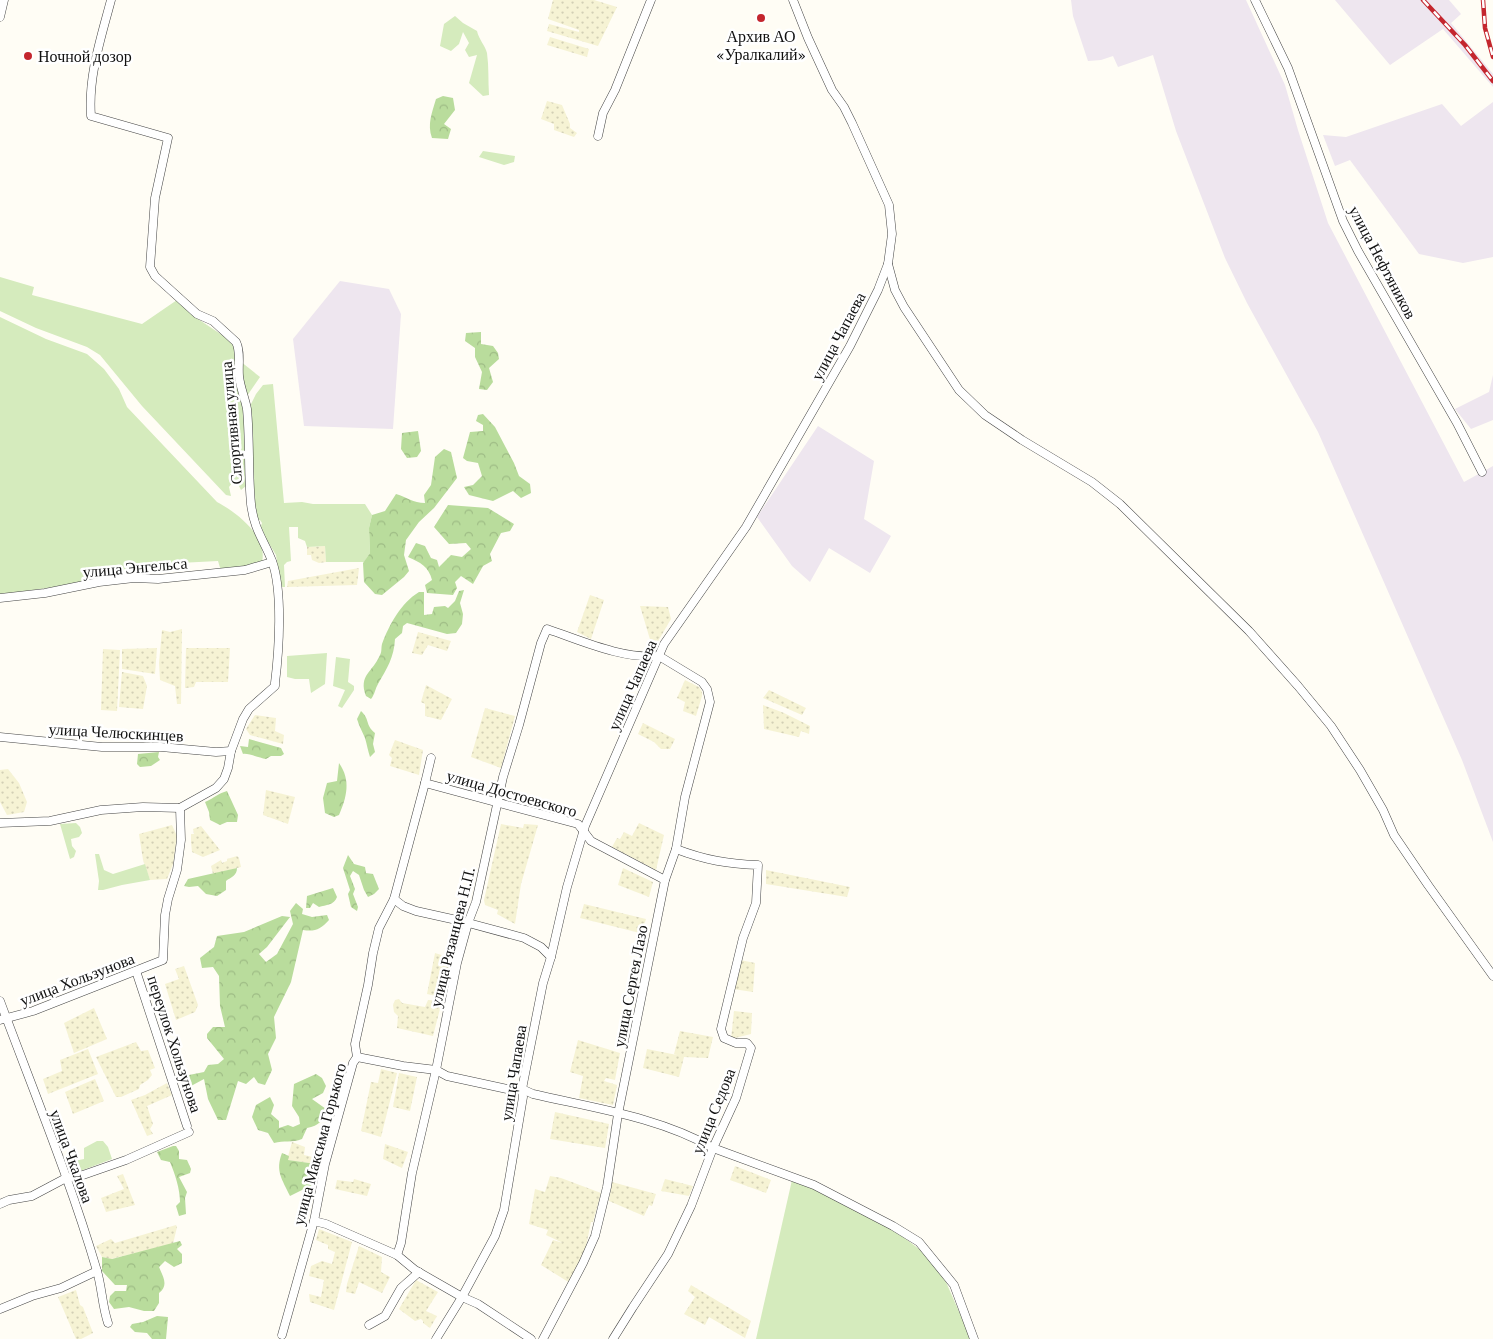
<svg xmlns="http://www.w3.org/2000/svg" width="1493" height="1339" font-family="'Crimson Pro',serif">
<defs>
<pattern id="farmland-dots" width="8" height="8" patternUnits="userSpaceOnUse" patternTransform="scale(1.25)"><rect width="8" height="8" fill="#f6f3d4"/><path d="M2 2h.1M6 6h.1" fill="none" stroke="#d2cfb5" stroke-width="1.8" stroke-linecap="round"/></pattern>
<pattern id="forest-crowns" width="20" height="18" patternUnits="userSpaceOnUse" patternTransform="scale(1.25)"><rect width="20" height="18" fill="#b9dc9c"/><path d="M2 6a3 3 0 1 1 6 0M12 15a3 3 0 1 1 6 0" fill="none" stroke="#9ebc85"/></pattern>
</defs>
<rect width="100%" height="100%" fill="#fffdf5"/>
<g fill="#eee6ef">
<polygon points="1071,0 1246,0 1285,85 1298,130 1328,223 1464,482 1493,466 1493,842 1462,760 1318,432 1247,303 1225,258 1176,131 1153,55 1118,67 1113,56 1101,60 1088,61 1073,16"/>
<polygon points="1335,0 1449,0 1461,14 1451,23 1493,74 1493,87 1443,29 1390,65"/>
<polygon points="1493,102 1493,257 1463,263 1419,254 1350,160 1335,166 1323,135 1346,137 1442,104 1461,126"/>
<polygon points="340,281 389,289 401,314 393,429 304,426 293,339"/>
<polygon points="1493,375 1493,420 1471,429 1455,409 1489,392"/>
<polygon points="818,426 874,461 864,519 891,536 870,573 829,548 810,582 792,566 757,517"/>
</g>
<g fill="url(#farmland-dots)">
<polygon points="553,0 594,0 617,7 598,46 547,31 549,24 579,32 579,30 548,19"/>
<polygon points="550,37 589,49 587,57 547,45"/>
<polygon points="547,101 562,105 570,124 570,128 577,133 574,137 554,130 554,124 541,119"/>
<polygon points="325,546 326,562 319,563 312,560 311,555 307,555 307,547"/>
<polygon points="359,568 357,585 287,587 288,581"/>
<polygon points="590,595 604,600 591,639 577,632"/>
<polygon points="640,606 668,607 671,619 654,648 652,646"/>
<polygon points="182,629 181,704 177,704 175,686 160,680 159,663 162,630 170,632"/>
<polygon points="418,632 451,641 447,651 428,645 422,655 412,653"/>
<polygon points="157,648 155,674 122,669 122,649"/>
<polygon points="186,648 230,648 228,682 196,682 194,687 185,688"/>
<polygon points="103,649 120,650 117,711 101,710"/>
<polygon points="122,672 143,676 147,686 143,709 119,707"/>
<polygon points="685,680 699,687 702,692 702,696 696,716 683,711 685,702 677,698"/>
<polygon points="426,685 452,699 441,720 425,716 425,704 421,702"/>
<polygon points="769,690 806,708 802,715 763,698"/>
<polygon points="763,705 784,713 810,726 809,734 801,731 799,737 764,729"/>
<polygon points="485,708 515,716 501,768 471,757"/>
<polygon points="255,715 276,718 275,731 284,735 283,744 250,735 246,729"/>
<polygon points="643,723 675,739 670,749 661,749 654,742 638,734"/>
<polygon points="395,740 423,750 419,775 390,766 392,758 389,755"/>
<polygon points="8,769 19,783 27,802 24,812 7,815 0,802 0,770"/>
<polygon points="266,790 295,797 288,824 263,815"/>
<polygon points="639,823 664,835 656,870 612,847 617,838 620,839 624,832 632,836"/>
<polygon points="501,824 523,828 524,824 538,825 521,884 515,924 497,914 498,910 485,905 484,900"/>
<polygon points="172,825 177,836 173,864 167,879 150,880 143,860 139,834"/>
<polygon points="201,826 220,850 203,857 192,852 191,842 191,834 194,834 193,829"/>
<polygon points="237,856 239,858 241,867 213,874 211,866 221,860 222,863 227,861 227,859"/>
<polygon points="623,868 653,882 649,897 618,885"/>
<polygon points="766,870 850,887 847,897 766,884"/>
<polygon points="584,904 646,919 642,932 640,933 580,918"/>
<polygon points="435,953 451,958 444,993 443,995 436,996 427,994"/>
<polygon points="740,960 755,963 753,992 733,989"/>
<polygon points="184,966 198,1005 195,1012 176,1020 165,984 179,979 175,969"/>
<polygon points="399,999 402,1003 425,1007 428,1000 442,1001 433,1036 397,1028 398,1016 394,1012 393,1005 395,1000"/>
<polygon points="94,1008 107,1039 74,1053 64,1023"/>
<polygon points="734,1011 752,1013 751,1034 731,1039"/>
<polygon points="680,1031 713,1037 708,1058 684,1057 679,1077 643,1068 647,1049 677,1055 674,1054"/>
<polygon points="578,1040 620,1053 615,1080 606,1078 604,1081 617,1085 613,1105 579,1098 583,1076 570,1072"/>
<polygon points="136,1042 141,1051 148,1050 155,1068 150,1070 152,1075 148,1080 140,1085 139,1089 121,1097 116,1097 96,1057"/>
<polygon points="88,1049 98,1074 48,1094 43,1079 62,1071 60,1060"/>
<polygon points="381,1069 397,1073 381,1137 361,1131 371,1082 378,1083"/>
<polygon points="399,1073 417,1077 410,1111 393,1107"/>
<polygon points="95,1079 104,1101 73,1114 65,1092"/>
<polygon points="167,1083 172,1095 147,1106 153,1124 150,1129 153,1134 147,1136 131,1100 145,1095"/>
<polygon points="555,1112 609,1124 605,1148 550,1139"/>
<polygon points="292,1142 305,1147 304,1155 317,1158 316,1164 287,1160"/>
<polygon points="385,1144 408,1152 402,1168 383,1159"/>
<polygon points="735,1166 771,1180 766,1193 730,1180"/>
<polygon points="123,1174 135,1205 106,1212 101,1198 124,1189 117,1176"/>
<polygon points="550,1176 561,1178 601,1193 593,1222 591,1222 585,1251 570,1283 541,1265 553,1240 563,1243 546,1235 548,1230 529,1224 535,1189 545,1192"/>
<polygon points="354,1179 371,1184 367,1196 335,1189 337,1180 353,1182"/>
<polygon points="665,1179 693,1186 689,1196 661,1191"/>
<polygon points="612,1182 656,1194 652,1206 649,1205 644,1216 609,1201"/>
<polygon points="176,1225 177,1227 173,1244 111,1259 102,1257 96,1246 111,1239 115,1243"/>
<polygon points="319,1229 352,1242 334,1310 310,1302 309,1294 321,1297 324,1280 309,1276 311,1266 322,1261 332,1264 335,1252 328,1249 328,1245 316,1240"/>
<polygon points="359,1246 382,1257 381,1272 390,1277 382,1293 359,1282 355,1294 346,1292 347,1284"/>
<polygon points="416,1280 438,1292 426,1311 437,1316 430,1328 423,1323 423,1321 421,1319 415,1321 399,1309"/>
<polygon points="691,1285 751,1321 745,1338 709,1317 705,1325 684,1314 695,1297 688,1291"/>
<polygon points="76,1290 80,1305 83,1307 93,1333 81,1339 76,1339 58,1297"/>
</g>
<g fill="#d5ebbd">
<path d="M455,16L463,23L477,31C479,40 485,45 487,53C489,67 488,81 489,95L483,96L469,83L477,55L469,57L465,50L469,43L463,32L459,44L451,51L440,46L444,24Z"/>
<polygon points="483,151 515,156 514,162 504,165 479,157"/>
<polygon points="0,277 34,287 32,295 142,324 177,300 195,317 231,341 235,351 244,410 248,474 246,486 241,490 238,484 232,483 229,487 231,496 226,495 142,406 100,355 87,347 36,328 0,311"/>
<path d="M0,317L46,339L87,354L104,369L119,389L127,407L217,502C238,513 268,537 262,562L257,564L221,571L218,561L160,564L155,567L135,570L134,575L0,595Z"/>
<polygon points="240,361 260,377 247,396 244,390"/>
<polygon points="273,384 284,503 302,502 313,504 365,504 372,515 369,528 370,553 364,562 326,562 325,546 307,547 305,541 298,538 298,527 289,527 291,561 287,562 284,565 285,587 281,587 276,555 260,529 262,523 260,520 256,520 249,408 256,394 263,385"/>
<polygon points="327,653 325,684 311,693 309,679 295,679 287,677 287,656"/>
<polygon points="336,657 350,659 348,682 354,686 354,690 342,708 338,706 345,690 333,686"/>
<polygon points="76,823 80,827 82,833 79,837 71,839 72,846 76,851 74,857 70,859 60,824"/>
<polygon points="95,854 99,854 104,870 113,874 145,864 150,880 122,885 103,890 98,890 99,881"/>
<polygon points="97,1141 103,1141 108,1147 112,1159 83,1170 77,1170 74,1161 84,1159 84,1148"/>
<polygon points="792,1180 874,1215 923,1252 946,1282 971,1339 756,1339"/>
</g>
<g fill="url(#forest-crowns)">
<path d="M443,96L453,98L455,110L444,124L451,129L448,139L432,138C427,124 432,113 436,99Z"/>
<polygon points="481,332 481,344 493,346 498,353 499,359 489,368 493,382 487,390 479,389 482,372 475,357 475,348 465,341 466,333"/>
<polygon points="483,414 495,427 514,463 519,476 530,484 531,493 521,498 513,491 493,501 469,495 464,487 473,485 482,476 478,463 467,461 463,458 470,432 483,431 483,425 476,421 478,415"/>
<polygon points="418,431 421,451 417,457 407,458 401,449 402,433"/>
<path d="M444,449L451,452L457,478L434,508L419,522L406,540L404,555L409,571L404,577L382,595L375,594L364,582L363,563L370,553L369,528L372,515L385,511L396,494C407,497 413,503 425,503L424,495L431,485L435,457Z"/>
<path d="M448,505L488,508L514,524L510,531L501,533L490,554L492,561L483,566L473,584L461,576L455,582L457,588L453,595L427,593L425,585L432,580C429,567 420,562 408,557L416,543L425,546L431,558L437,560L439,567L451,555L462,557L471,549L466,543L449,544L434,527Z"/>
<path d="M464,590L460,603L463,614L462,624L456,633L447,634L407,623L403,626L402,633L395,639C394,658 387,668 378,684C375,689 375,694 371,699L366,696C358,675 373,672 380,655C382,652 381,648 382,644C389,625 401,603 419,592H424V615L432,614L434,607L445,606L448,608L455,601L459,591Z"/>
<path d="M361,711C370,719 365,725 375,733L373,744L375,752L370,757C368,751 367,745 365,738C363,733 359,726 357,719Z"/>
<path d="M249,739L281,748L284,754L281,756H271L266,759C259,758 248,753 243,754L240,746L248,747Z"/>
<polygon points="159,752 158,757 160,760 151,766 140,767 137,764 138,754"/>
<path d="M339,763C351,780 347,797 339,815L334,817L325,813L323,798L327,783L337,781Z"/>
<path d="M227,791L238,815L237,822H227L220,825L210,820L209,812L205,802C214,798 219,793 227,791Z"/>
<polygon points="348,855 354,864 365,867 366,873 373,874 379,889 374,894 368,897 364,890 359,875 353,871 350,876 355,889 353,894 358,907 357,911 351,907 348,894 350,890 343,868"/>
<path d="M237,868C237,876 231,877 226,881V890L217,896L206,894L198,886L189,887L184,886L188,879Z"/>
<path d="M333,888L337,897C334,905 326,905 319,907L313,903L310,908H306L307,896Z"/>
<path d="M296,903L303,909L302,914L312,917L327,915L329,920C321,929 315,932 303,930L291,982L274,1017L276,1038L268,1054L272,1070L265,1085L258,1083L254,1077L246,1084L238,1081L226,1120H218L208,1099L204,1079L191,1086L178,1074L177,1069L182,1070L189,1075L204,1072L208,1065L218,1064L224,1059L207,1038V1034L213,1027H225L220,1006L219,976L213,967L202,968L200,958L214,947L217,936L244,932L282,916L290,917L267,947L259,954L266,962L277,954L293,924L290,911Z"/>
<path d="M316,1074L322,1078L326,1086L323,1093L312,1099L326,1109C324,1120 319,1126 307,1128L302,1139C292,1143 284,1140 274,1143L268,1133L258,1130L252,1117L256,1105L270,1097L274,1105L271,1114L279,1121V1128L288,1125L293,1127L300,1124L299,1117L292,1106L294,1084Z"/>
<path d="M173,1146H176L179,1151V1159L187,1160L191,1169L190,1173L179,1177L187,1192L185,1198L186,1214L179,1216L176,1206L180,1202C180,1189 175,1174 170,1162L161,1160L157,1152Z"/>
<path d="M282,1153L289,1156L288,1160L316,1164V1170L319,1177L316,1183L290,1196C282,1179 275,1171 282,1153Z"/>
<path d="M180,1241L182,1245L177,1249L182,1254V1263L174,1267L165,1261L159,1267C163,1277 169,1285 159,1293V1303L154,1311H144L129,1307L114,1309L109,1302L110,1296L115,1291H126L127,1285H115L102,1271V1257L112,1259Z"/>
<polygon points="157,1316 168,1317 166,1339 152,1339 147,1333 135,1332 130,1327 132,1324 143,1322"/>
</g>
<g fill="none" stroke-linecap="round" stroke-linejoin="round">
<g stroke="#444" stroke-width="9">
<g id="street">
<polyline points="1255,0 1288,68 1343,221 1358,251 1457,423 1482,472"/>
<polyline points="0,17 4,0"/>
<polyline points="598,136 603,113 615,90 651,0"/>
<polyline points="888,264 895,290 904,307 959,390 985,415 1022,440 1092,482 1120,504 1249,631 1298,686 1331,726 1360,770 1383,810 1394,835 1428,885 1493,976"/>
<polyline points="0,598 45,593 99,582 134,578 158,579 245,570 272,562"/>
<polyline points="0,737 102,747 161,747 216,752 231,751"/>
<polyline points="425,783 578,824 591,841 665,880"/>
<polyline points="0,823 50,821 101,810 143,807 180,808"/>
<polyline points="394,899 403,906 416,911 461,921 524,938 541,947 551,957"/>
<polyline points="136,971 187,1126"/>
<path d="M0,1001C33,1090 70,1179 97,1271C102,1288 102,1305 108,1323"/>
<path d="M0,1020L33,1011L163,960L165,915L168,899L177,870L181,840L180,808L216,788L224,779L228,768L231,751L243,719L249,709L275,686V683C279,651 283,591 272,561C264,540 254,530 251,504C248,473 250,441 247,409C245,398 240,387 239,376C238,365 241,351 236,342L213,321L197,314L155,276L150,267L155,198L168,138L91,116C88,76 101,38 111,0"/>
<path d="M357,1057L403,1066L436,1070L447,1076L507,1089H522L533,1094C593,1108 659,1117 713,1148L814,1185L893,1226L919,1242L954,1285L974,1339"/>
<polyline points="0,1204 9,1200 32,1196 66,1178 83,1175 126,1160 189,1132"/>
<polyline points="314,1221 326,1224 397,1255 415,1270 462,1297 478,1304 531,1339"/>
<path d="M397,1255L401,1243L412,1173L436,1070L457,963L468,923L476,902L503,777L519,725L541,643L547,629C583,641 621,659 659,656"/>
<polyline points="0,1309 32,1296 61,1288 97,1271"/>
<polyline points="369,1325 385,1316 401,1288 419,1272"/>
<polyline points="282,1335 314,1221 325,1164 353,1063 357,1057 355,1044 368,985 373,953 379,928 394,899 425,783 431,758"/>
<polyline points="436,1339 462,1297 495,1236 504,1210 523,1097 522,1089 543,983 551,957 567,887 585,826 664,644 746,527 850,346 878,290 888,264 892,234 889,205 852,123 844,107 832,90 808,38 793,0"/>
<polyline points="543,1339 583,1263 595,1236 607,1187 618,1114 665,880 676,849 685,797 710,702 707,689 702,682 659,656"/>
<path d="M613,1339L633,1307L668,1254L691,1206L713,1148L736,1098L751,1048L747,1043H736L724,1038L721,1029L743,938L756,903L758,865C728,864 705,860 676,849"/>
</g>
</g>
<use href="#street" stroke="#fff" stroke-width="8"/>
<g stroke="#c4262e" stroke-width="4.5">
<g id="rail">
<polyline points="1423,0 1465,45 1493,81"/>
<polyline points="1483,0 1485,28 1493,57"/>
</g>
</g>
<use href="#rail" stroke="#fff" stroke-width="2.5" stroke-dasharray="8" stroke-linecap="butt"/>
</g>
<g fill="#c4262e" stroke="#fff" stroke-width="2">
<circle cx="761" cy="18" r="5"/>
<circle cx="28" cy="56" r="5"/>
</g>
<g text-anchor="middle" stroke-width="5" stroke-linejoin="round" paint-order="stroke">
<g font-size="16" fill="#111" stroke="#fff">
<text x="761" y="42">Архив АО<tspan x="761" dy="18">«Уралкалий»</tspan></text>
<text x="38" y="62" text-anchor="start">Ночной дозор</text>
</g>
<g font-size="16" fill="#111" stroke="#fff">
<text transform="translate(1383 262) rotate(62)" y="6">улица Нефтяников</text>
<text transform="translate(838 336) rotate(-62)" y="6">улица Чапаева</text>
<text transform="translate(231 423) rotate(-95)" y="6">Спортивная улица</text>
<text transform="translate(135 567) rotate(-5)" y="6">улица Энгельса</text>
<text transform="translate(632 685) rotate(-66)" y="6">улица Чапаева</text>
<text transform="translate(116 732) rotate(3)" y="6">улица Челюскинцев</text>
<text transform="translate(512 793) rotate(16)" y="6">улица Достоевского</text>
<text transform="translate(452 937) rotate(-76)" y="6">улица Рязанцева Н.П.</text>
<text transform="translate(77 979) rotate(-21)" y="6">улица Хользунова</text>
<text transform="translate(630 986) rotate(-79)" y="6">улица Сергея Лазо</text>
<text transform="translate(175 1044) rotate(72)" y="6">переулок Хользунова</text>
<text transform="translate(513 1073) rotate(-81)" y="6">улица Чапаева</text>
<text transform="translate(713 1111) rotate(-68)" y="6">улица Седова</text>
<text transform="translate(319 1144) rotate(-75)" y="6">улица Максима Горького</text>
<text transform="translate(72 1156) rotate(70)" y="6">улица Чкалова</text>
</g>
</g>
</svg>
